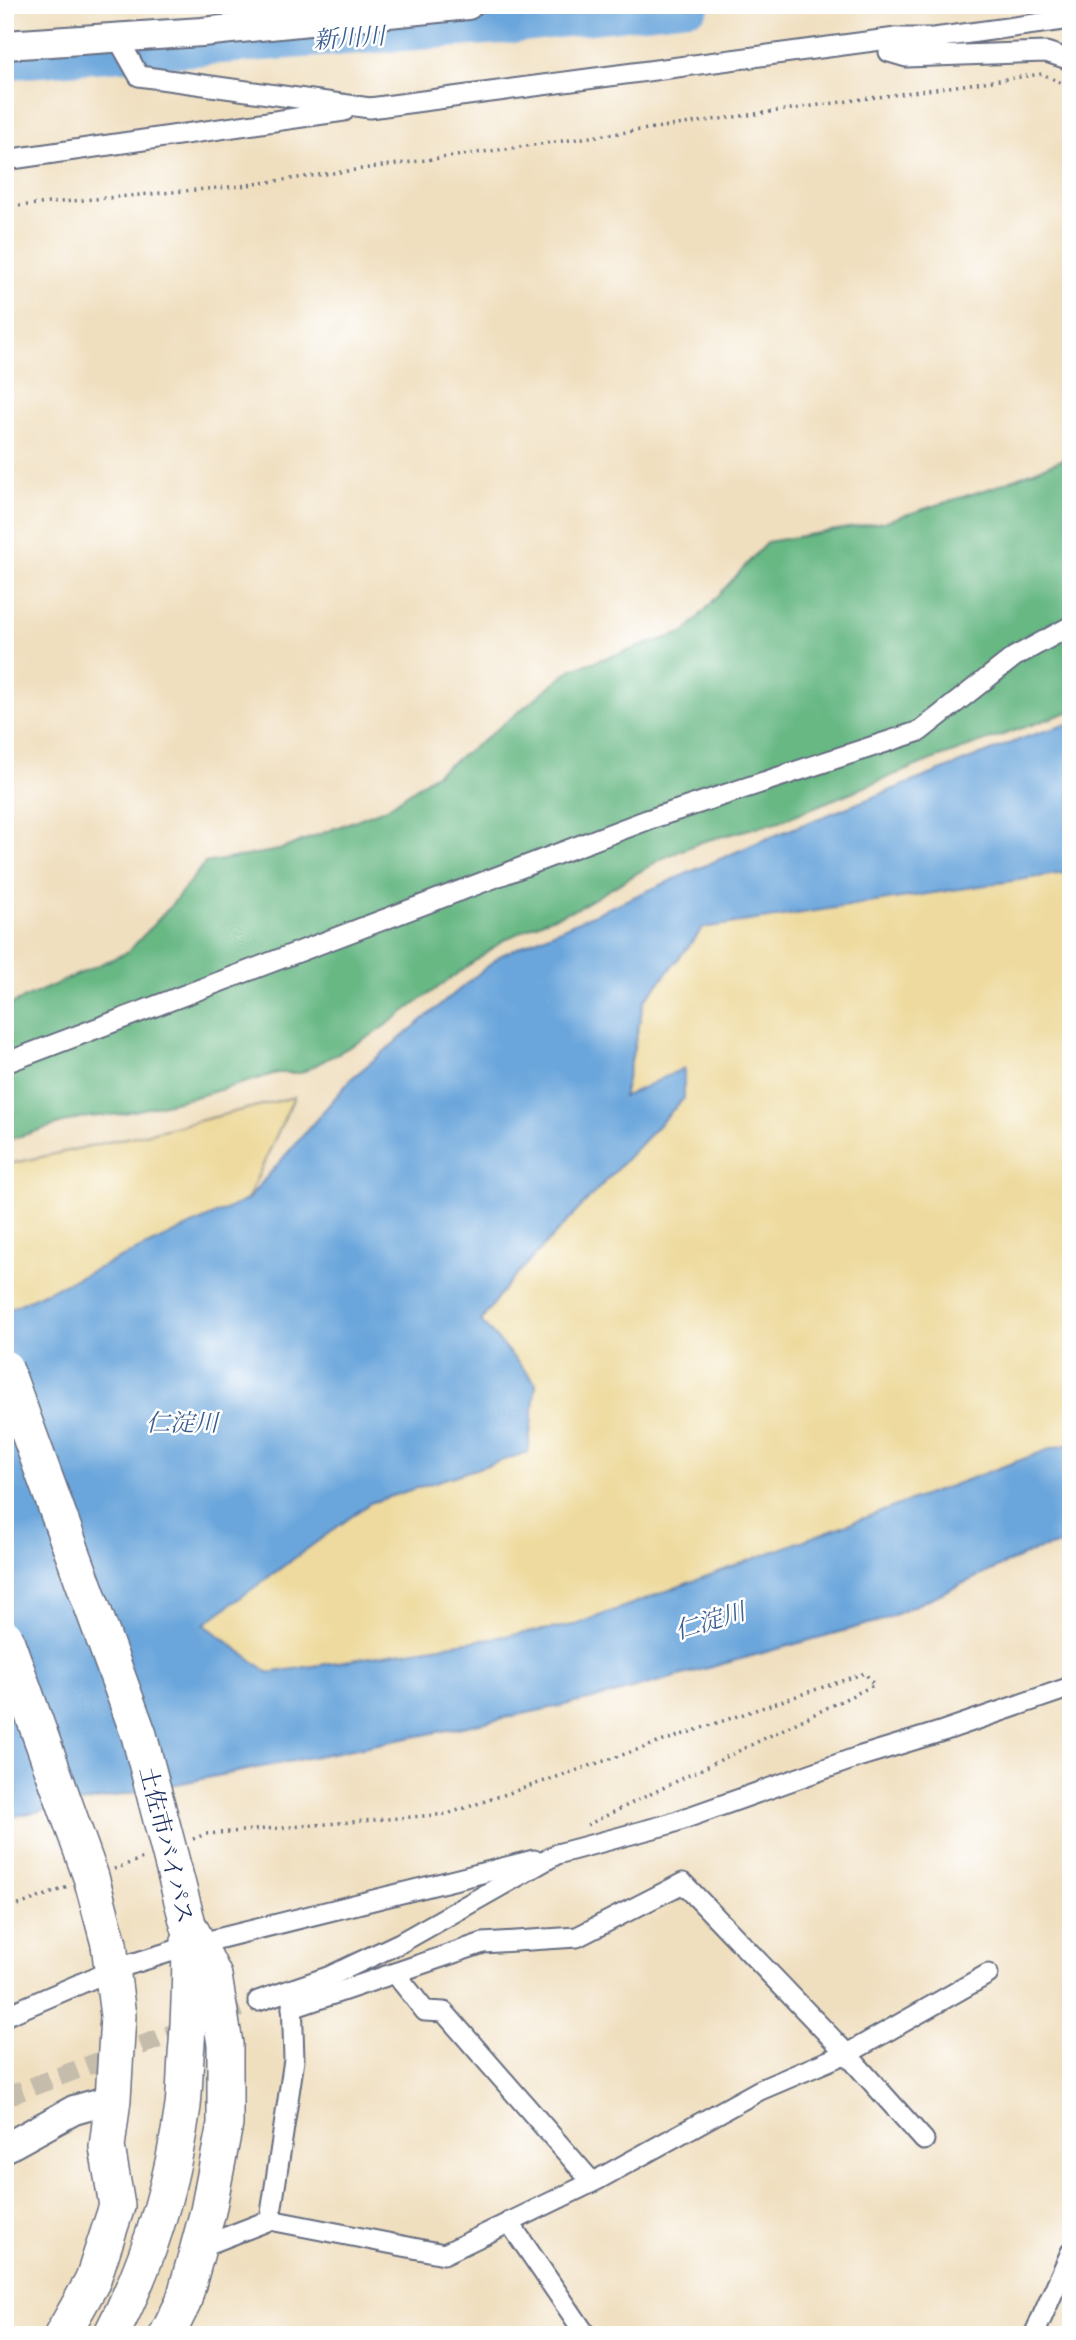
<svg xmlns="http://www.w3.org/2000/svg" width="1076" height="2340" font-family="'IM FELL Double Pica','Noto Serif JP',serif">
<rect width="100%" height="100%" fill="#fff"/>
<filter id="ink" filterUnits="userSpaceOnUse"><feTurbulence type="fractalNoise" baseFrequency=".0143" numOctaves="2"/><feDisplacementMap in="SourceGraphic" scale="14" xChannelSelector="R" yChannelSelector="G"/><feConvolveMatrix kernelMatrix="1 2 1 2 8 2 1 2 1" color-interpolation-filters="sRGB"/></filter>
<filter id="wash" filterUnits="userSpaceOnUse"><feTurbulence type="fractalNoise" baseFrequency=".00686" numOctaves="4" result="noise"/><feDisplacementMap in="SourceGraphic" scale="28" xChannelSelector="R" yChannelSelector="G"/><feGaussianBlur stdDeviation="1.57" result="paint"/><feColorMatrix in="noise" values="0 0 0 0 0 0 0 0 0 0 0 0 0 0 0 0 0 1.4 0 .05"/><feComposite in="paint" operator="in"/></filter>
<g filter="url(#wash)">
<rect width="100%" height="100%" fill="#f0dfbf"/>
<polygon fill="#68b884" stroke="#427471" stroke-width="2" points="1071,456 1071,711 931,760 780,821 701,842 663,858 578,908 541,922 504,940 372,1035 301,1073 277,1073 199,1096 121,1114 79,1118 5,1141 5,1007 128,952 168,909 205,863 279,850 387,808 481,742 572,669 685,632 767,542 883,522 994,487"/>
<g fill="#eeda9e" stroke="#84847e" stroke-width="2">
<polygon points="1071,872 1071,1444 1053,1448 575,1625 269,1673 203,1624 370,1503 528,1452 536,1383 481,1321 507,1285 684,1098 684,1069 623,1098 644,1001 704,927"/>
<polygon points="294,1097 247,1200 5,1311 5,1165 162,1130"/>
</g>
<polygon fill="#6ba6db" stroke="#436a9c" stroke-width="2" points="1071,723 1071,872 703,928 644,1001 623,1097 684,1068 684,1098 507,1285 481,1321 536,1383 528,1452 370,1503 204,1624 269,1673 575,1625 1053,1448 1071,1444 1071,1542 1036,1550 883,1620 602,1697 443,1731 5,1818 5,1311 247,1200 352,1078 501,955 761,841 1029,736"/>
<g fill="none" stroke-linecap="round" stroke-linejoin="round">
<polyline stroke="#6ba6db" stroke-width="35" points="5,62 509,26 692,5"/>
</g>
</g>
<g filter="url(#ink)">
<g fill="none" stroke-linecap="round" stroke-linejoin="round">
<polyline stroke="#c5bcac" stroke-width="19" stroke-dasharray="19 10" stroke-linecap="butt" points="5,2097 258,2001"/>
<g stroke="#666d80" stroke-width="23">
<g id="street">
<polyline points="1071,19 934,38 896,38 889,52 906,57 1046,52 1071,60"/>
<polyline points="117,37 139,76 370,108 896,38"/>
<polyline points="5,160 344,111"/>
<polyline points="5,1063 647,820 920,731 1014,657 1071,626"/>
<polyline points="395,1973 425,2011 444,2012 592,2182"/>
<polyline points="258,2001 328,1977 400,1943 557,1854 669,1824 858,1757 943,1731 1071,1687"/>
<polyline points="292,2008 483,1943 577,1937 683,1883 846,2053 924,2140"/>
<polyline points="5,2016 112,1970 189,1946 534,1860"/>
<polyline points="270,2220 294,2060 292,1998"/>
<polyline points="509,2222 586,2335"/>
<polyline points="198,2248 270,2220 444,2254 597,2180 760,2090 854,2050 988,1974"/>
<polyline points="1034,2335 1071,2252"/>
</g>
</g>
<g stroke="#666d80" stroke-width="32">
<g id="secondary">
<polyline points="5,45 202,32 468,5"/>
<polyline points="5,2148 74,2110 113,2099"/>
</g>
</g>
<g stroke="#666d80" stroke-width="38">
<g id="highway">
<polyline points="62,2335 92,2282 117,2206 107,2147 113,2099 118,2016 109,1944"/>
<path d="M111,2335C148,2264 172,2186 183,2106C185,2085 185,2064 187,2043C189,2008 191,1975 189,1941"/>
<polyline points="167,2335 183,2303 198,2248 208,2211 225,2124 225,2044 214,1976 188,1924"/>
</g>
</g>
<g stroke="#666d80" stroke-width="3.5" stroke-dasharray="2 5" stroke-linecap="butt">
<polyline points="5,207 240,186 1042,74 1062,83 1071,81"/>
<polyline points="193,1839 206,1834 447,1814 865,1673 874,1685 587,1825"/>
<polyline points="114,1869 143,1858"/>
<polyline points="5,1910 68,1887"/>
</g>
<use href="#street" stroke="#fff" stroke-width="19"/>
<use href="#secondary" stroke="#fff" stroke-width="28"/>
<use href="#highway" stroke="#fff" stroke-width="35"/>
<g stroke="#666d80" stroke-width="38" stroke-linecap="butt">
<g id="highway-bridge">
<polyline points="5,1368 139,1735 188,1924"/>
<polyline points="5,1637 91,1877 109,1944"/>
</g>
</g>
<use href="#highway-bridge" stroke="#fff" stroke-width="35"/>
</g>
</g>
<g text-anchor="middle" stroke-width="5" stroke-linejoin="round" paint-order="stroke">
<g font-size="23" fill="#1b2f5e" stroke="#fff">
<text transform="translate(167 1845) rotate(76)" y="8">土佐市バイパス</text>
</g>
<g font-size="24" font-style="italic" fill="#3b5f90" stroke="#fff">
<text transform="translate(349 38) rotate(-4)" y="8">新川川</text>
<text x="182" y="1431">仁淀川</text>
<text transform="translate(710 1621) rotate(-17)" y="8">仁淀川</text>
</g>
</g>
<rect width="1076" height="2340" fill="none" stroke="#fff" stroke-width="28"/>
</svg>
